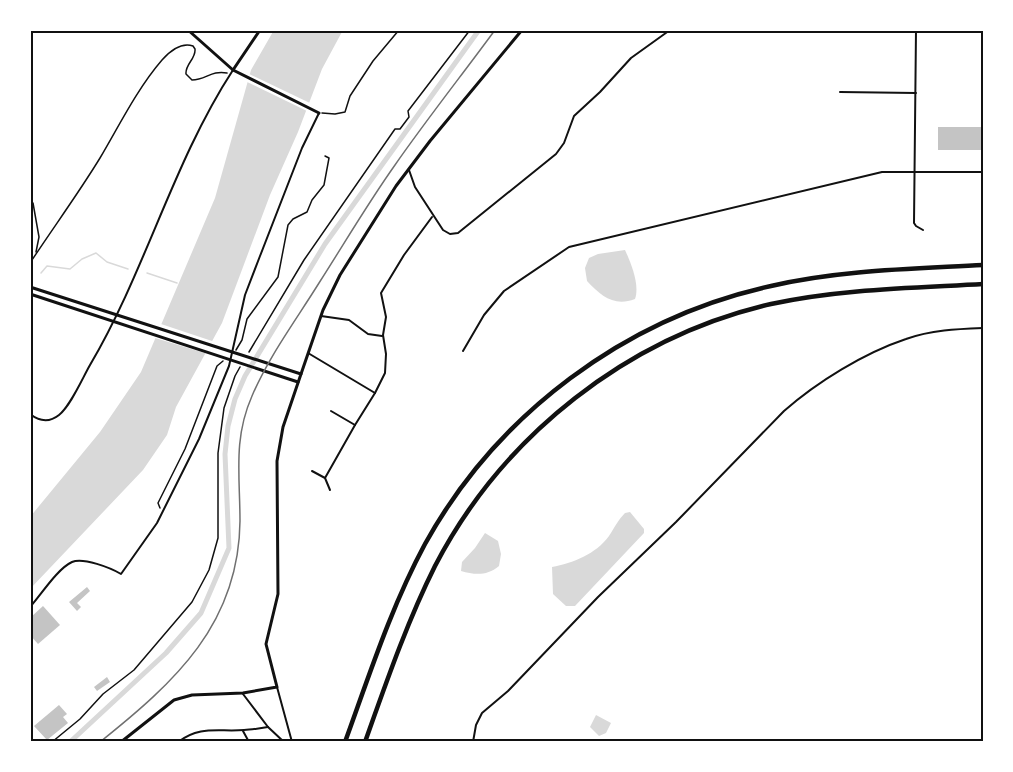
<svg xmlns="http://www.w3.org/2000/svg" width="1013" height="772" font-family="Jost,sans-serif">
<rect width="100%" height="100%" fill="#fff"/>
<g fill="#d9d9d9">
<polygon points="274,30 343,30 322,69 298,132 270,195 222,323 176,407 167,435 143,470 30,589 30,517 100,432 141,372 215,198 251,70"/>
<path d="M625,250C631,263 640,285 635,299C614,307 601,296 587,281L585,268L589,258L598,254Z"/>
<path d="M630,512L644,529V533L575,606H566L553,594L552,567C573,563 596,554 609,536C615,527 618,520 625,513Z"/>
<path d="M485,533L498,541L501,554L499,566C487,576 475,575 461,571L462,562L475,548Z"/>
<polygon points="596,715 611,723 606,733 599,736 590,727"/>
</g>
<g fill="#fff">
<polygon points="247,73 312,104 309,112 245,81"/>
<polygon points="158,323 215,342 208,354 152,337"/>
</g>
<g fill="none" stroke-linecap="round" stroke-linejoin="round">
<g stroke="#d9d9d9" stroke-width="1.5">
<polyline points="41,273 47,266 70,269 82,259 96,253 107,262 128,269"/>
<polyline points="147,273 177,283"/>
</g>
<polyline stroke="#d9d9d9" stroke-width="5" points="70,742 166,653 201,613 229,548 225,454 228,426 235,399 245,376 325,244 479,30"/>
</g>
<g fill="#c4c4c4">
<rect x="938" y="127" width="45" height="23"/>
<polygon points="87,587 90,591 77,603 81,607 77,611 69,602"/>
<polygon points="43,606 60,625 38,644 30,635 30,618"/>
<polygon points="107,677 110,682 97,691 94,687"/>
<polygon points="59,705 67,714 63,717 68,723 47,740 34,726"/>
</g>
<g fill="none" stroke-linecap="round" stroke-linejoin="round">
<g stroke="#111" stroke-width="1.5">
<polyline points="322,113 335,114 345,112 350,96 373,61 399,30"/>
<polyline points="33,203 39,237 36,252"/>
<path d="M30,263C53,228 78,194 100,158C119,126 137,89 162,60C170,51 181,42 193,46L195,49C196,59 185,64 186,74L192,80C206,80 211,70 227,73"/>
<polyline points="236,350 242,340 247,319 278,277 288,225 293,219 307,212 312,200 324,185 329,158 325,156"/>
<polyline points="249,352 304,260 395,129 400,129 409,117 408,111 470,30"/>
<polyline points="160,508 158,503 185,449 217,366 223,361"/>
<polyline points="52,742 80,719 103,694 134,670 192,602 209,570 218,538 218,453 224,408 235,376 240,367"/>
</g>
<g stroke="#111" stroke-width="2">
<polyline points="916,30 914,223 916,226 923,230"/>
<polyline points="840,92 916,93"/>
<polyline points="409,170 415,187 443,230 450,234 458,233 556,154 564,143 574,116 600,92 631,58 670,30"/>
<polyline points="321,316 349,320 368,334 382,336"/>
<polyline points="463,351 484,315 504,291 569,247 882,172 983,172"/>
<polyline points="308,353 375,393"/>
<polyline points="331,411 355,425"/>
<path d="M30,414C39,421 49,423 59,415C71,405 82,379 90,365C146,270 173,162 233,70"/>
<polyline points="312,471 325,478 330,490"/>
<polyline points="325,478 355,425 375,393 385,373 386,354 383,335 386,317 381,293 404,255 432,217"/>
<path d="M30,607C41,595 57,569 72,562C83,557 111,568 121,574L157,523L199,439L229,366L245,295L260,256L302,148L319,113"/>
<polyline points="277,687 292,742"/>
<polyline points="243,694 268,727 284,742"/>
<polyline points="243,731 249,742"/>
<path d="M178,742C200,725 218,732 244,730C252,730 260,728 268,727"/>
<path d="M473,742L476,725L482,713L508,691L598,597L676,522L784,411C817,382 864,353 906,339C931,330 957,329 983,328"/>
</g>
<g stroke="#111" stroke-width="3">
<polyline points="188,30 233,70 319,113"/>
<polyline points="233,70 260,30"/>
<polyline points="301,374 323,310 340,275 396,186 430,141 522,30"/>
</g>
<g stroke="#111" stroke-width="3">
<polyline points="30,287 301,374 283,427 277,461 278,594 266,644 277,687 243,693 192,695 174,700 121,742"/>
<polyline points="30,294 298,382"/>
</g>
<g stroke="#111" stroke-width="4.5">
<path d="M345,742C369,676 391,607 425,544C497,414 625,318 771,286C840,270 912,269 983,265"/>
<path d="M365,742C386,683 407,622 435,566C503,435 628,337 771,304C840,289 913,288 983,284"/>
</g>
<path stroke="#707070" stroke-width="1.5" d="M100,742C175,682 239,624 240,521C240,476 233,439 252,396C269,356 296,320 319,283C344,244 368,203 395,165C427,119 462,75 495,30"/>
</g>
<rect width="1013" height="772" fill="none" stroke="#ffffff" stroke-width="63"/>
<rect x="32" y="32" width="950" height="708" fill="none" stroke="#111" stroke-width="2"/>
</svg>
